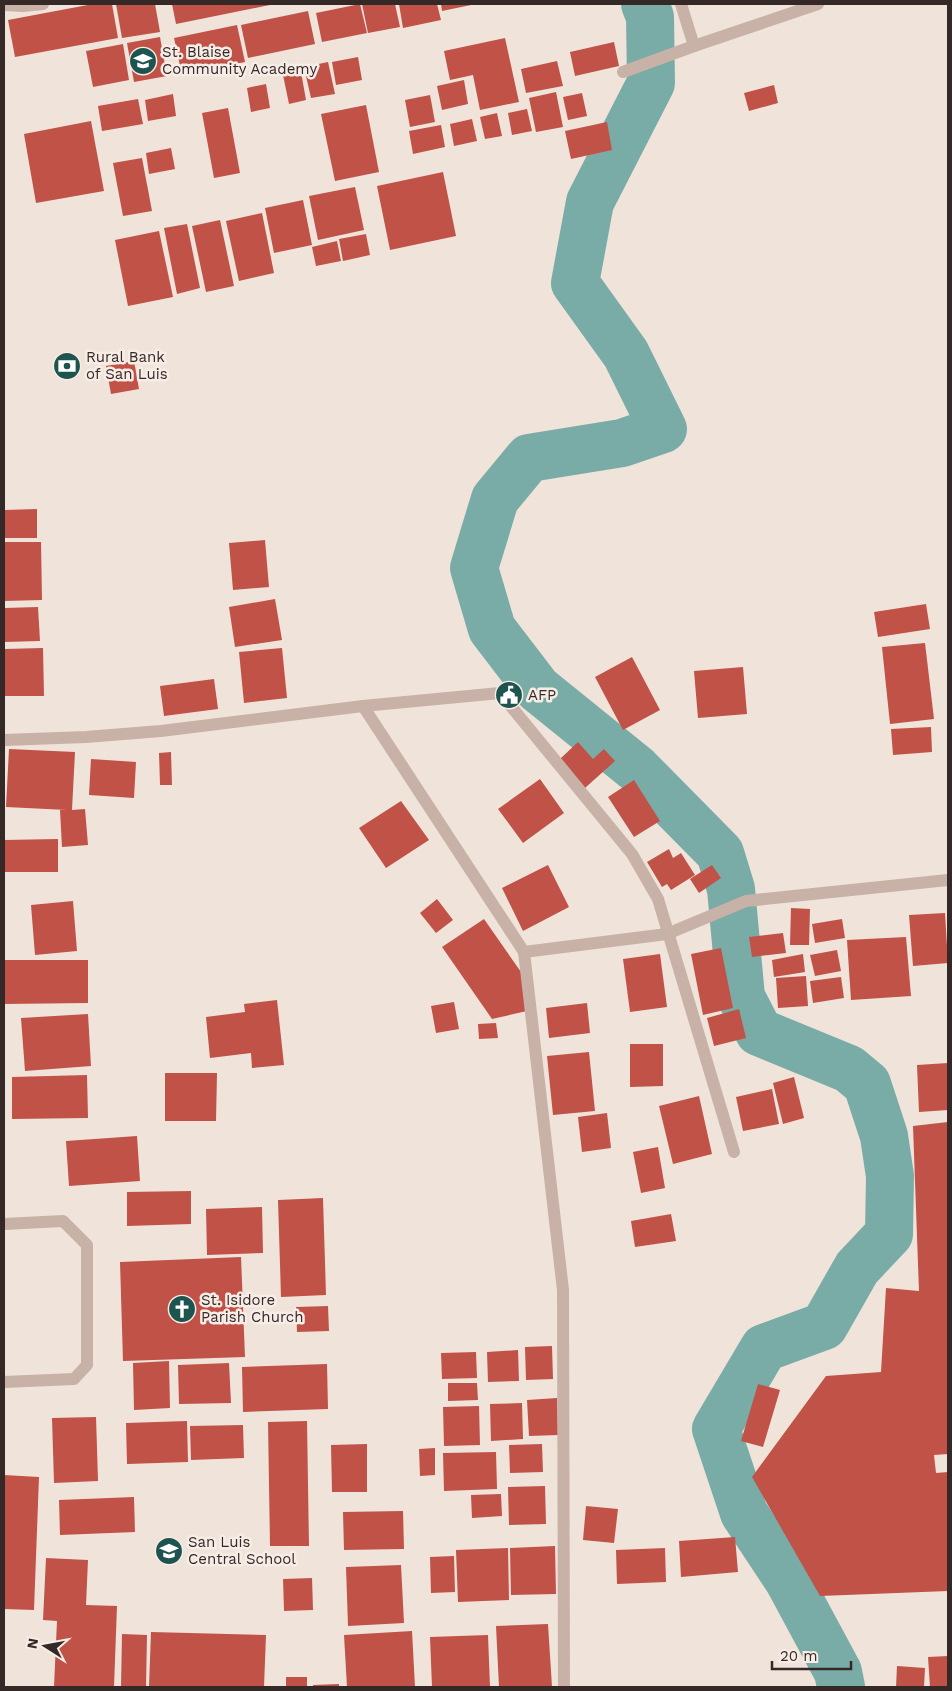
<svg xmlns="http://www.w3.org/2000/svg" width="952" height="1691" font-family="'Work Sans',sans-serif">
<rect width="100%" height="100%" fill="#f0e3da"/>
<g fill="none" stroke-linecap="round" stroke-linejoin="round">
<polyline stroke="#7aaca7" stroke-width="48" points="645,4 650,17 651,83 590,202 575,283 626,354 663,429 622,443 529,458 495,499 474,568 492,629 538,689 637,769 720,853 731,889 741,997 759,1032 849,1069 867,1084 884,1136 890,1176 889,1234 857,1268 824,1326 764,1348 716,1429 744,1513 789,1581 838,1672 841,1687"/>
</g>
<g fill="#c15248">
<polygon points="93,4 112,4 118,38 15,57 8,20"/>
<polygon points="116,4 155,4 160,32 122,38"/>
<polygon points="172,4 270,4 270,5 176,24"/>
<polygon points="360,4 367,33 322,42 316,13"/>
<polygon points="362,4 395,4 400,27 368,33"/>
<polygon points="399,4 437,4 441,20 403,28"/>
<polygon points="441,4 471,4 471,5 442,11"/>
<polygon points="308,11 315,44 248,58 241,25"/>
<polygon points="237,25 245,62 182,75 174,38"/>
<polygon points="160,37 167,76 134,82 127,43"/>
<polygon points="505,38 519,102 480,110 473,75 450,80 444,51"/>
<polygon points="614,42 619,66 575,76 570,52"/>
<polygon points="123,44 129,80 93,87 86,51"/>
<polygon points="358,57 362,80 336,85 332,62"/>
<polygon points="557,61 563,86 526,93 521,69"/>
<polygon points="328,62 335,94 311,98 304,67"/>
<polygon points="301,72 306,100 289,104 283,75"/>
<polygon points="464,80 468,104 442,110 437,86"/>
<polygon points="266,84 270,108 251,112 247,88"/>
<polygon points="774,85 778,103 749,111 744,93"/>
<polygon points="556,92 563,127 536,132 529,98"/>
<polygon points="582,93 587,116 568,120 563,97"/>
<polygon points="173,94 176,116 148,121 145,100"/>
<polygon points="430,95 435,122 410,127 405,100"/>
<polygon points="138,99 143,124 102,131 98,106"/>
<polygon points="366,105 379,172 335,181 321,114"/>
<polygon points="228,108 240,173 214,178 202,113"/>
<polygon points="527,109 532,131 512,135 508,113"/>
<polygon points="497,113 502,136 485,139 480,117"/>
<polygon points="472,119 477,141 454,146 450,124"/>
<polygon points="91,121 104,191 36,203 24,134"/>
<polygon points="607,122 612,150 571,159 565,131"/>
<polygon points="441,125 445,147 413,154 409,131"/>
<polygon points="171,148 175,169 149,174 146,153"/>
<polygon points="142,158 152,211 123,216 113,163"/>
<polygon points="443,172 456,236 390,250 377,186"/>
<polygon points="355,187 364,230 318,240 309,196"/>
<polygon points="303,200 312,245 274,253 265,208"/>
<polygon points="262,213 274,273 239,281 226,221"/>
<polygon points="220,220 234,286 206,292 192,226"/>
<polygon points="187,224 200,288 177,294 164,228"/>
<polygon points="159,231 173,297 128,306 115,240"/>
<polygon points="366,234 370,255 343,261 339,239"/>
<polygon points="337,241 341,261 316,266 312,247"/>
<polygon points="134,361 139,389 111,394 106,366"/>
<polygon points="37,509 37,538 4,538 4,510"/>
<polygon points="265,540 269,587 233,590 229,543"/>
<polygon points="4,542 41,542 42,600 4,601"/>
<polygon points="275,599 282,640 235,647 229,607"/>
<polygon points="926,604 930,629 878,637 874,612"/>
<polygon points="38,607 40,641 4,642 4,608"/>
<polygon points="925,643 934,719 890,724 882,647"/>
<polygon points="43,648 44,696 4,696 4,649"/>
<polygon points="282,648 287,698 244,703 239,652"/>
<polygon points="632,657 660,710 623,730 595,677"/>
<polygon points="743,667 747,714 698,718 694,671"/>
<polygon points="214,679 218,709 164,716 160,686"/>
<polygon points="931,727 932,752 893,755 891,729"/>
<polygon points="578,742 593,759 604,749 615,761 585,788 560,759"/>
<polygon points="9,749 75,752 72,810 85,809 88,845 62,847 60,810 67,810 6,807"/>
<polygon points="171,752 172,785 160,785 159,753"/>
<polygon points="91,759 136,762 134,798 89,795"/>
<polygon points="540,779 564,813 523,843 498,809"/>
<polygon points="634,780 660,821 634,837 608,797"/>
<polygon points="401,801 429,840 386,868 359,828"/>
<polygon points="58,839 58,872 4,872 4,840"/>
<polygon points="669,849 673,858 681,853 695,875 671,890 667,884 662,887 647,862"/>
<polygon points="548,865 569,907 523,931 502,888"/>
<polygon points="712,865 721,878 699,893 690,879"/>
<polygon points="437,899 453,920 436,933 420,913"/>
<polygon points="73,901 77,951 35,955 31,905"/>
<polygon points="791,908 810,909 809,945 790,945"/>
<polygon points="945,913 948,963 913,966 909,915"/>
<polygon points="484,919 521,972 527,1011 492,1019 442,947"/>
<polygon points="842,919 845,938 815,943 812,924"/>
<polygon points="783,933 786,953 752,957 749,937"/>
<polygon points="906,937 911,996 851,1000 847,940"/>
<polygon points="721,948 733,1008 703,1015 691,954"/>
<polygon points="837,950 841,971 815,976 810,955"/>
<polygon points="660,954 667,1007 630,1012 623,959"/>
<polygon points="803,954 805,972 774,977 772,960"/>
<polygon points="4,960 88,960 88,1003 4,1004"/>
<polygon points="806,976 808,1006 778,1008 776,978"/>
<polygon points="841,977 844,998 813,1003 810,981"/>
<polygon points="277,1000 284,1065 252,1068 251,1053 210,1058 206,1017 245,1012 244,1004"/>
<polygon points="454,1002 459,1029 436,1033 431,1006"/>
<polygon points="587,1003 590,1033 549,1038 546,1008"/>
<polygon points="739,1009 746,1038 714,1046 707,1018"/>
<polygon points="88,1014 91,1066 25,1071 21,1018"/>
<polygon points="496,1023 498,1038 479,1039 478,1024"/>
<polygon points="630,1044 663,1044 663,1086 630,1087"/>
<polygon points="589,1052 595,1111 553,1115 547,1056"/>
<polygon points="948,1063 948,1110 919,1112 917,1065"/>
<polygon points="165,1073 217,1073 216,1121 165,1121"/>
<polygon points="87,1075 88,1118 12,1119 12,1077"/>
<polygon points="794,1077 804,1118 783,1124 773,1083"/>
<polygon points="772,1089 779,1124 743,1131 736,1097"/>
<polygon points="699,1096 712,1154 673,1164 659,1106"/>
<polygon points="607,1113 611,1148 582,1152 578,1117"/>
<polygon points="948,1122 948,1454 934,1455 936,1473 948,1472 948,1591 820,1596 752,1477 826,1376 881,1372 886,1288 919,1291 913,1126"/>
<polygon points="137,1136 140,1181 69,1186 66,1141"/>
<polygon points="658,1147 665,1188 641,1193 633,1152"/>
<polygon points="191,1191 191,1224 127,1226 127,1192"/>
<polygon points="323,1198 326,1295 281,1297 278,1200"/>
<polygon points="262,1207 263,1253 207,1255 206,1209"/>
<polygon points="671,1214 676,1241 635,1247 631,1221"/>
<polygon points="241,1257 245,1357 123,1361 120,1262"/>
<polygon points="328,1306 329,1331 297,1332 296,1307"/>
<polygon points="552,1346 553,1379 526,1380 525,1347"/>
<polygon points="518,1350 519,1381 488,1382 487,1352"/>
<polygon points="476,1352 477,1378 442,1379 441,1353"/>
<polygon points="169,1361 170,1408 134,1410 133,1363"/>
<polygon points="229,1363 231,1403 179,1404 178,1365"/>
<polygon points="327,1364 328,1409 243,1412 242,1367"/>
<polygon points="448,1383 477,1383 478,1400 448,1401"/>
<polygon points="758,1384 780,1390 763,1447 741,1441"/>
<polygon points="557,1398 558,1435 529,1436 527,1400"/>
<polygon points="522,1403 523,1439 491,1441 490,1404"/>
<polygon points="479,1406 480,1445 444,1446 443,1407"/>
<polygon points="96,1417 98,1481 54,1483 52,1418"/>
<polygon points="187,1421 188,1462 127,1464 126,1423"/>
<polygon points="307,1421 309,1546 270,1546 268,1422"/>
<polygon points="243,1425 244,1458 191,1460 190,1426"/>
<polygon points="367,1444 367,1492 332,1492 331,1445"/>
<polygon points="542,1444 543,1472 510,1473 509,1445"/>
<polygon points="435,1448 435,1475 420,1476 419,1449"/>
<polygon points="496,1452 497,1489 444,1491 443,1453"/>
<polygon points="4,1475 39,1477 34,1610 4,1609"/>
<polygon points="545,1486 546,1524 509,1525 508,1487"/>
<polygon points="501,1494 502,1516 472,1518 471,1495"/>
<polygon points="134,1497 135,1532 60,1535 59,1500"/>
<polygon points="586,1506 618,1509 614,1543 583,1540"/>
<polygon points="403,1511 404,1549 344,1550 343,1512"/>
<polygon points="735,1537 738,1572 681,1577 679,1541"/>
<polygon points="555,1546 556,1594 511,1595 510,1548"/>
<polygon points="508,1548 509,1600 458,1602 456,1550"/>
<polygon points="665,1548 666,1582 617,1584 616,1550"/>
<polygon points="454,1556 455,1592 431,1593 430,1557"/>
<polygon points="46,1558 88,1560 86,1605 117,1606 114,1687 54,1687 57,1621 43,1620"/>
<polygon points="401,1565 404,1623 348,1626 346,1567"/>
<polygon points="312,1578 313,1610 284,1611 283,1579"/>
<polygon points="548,1624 552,1687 499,1687 496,1626"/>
<polygon points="412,1631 415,1687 347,1687 344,1635"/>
<polygon points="151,1632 266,1635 264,1687 149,1687"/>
<polygon points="122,1634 147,1635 146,1687 121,1687"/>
<polygon points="488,1635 490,1687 432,1687 430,1637"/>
<polygon points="948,1656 948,1687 930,1687 928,1657"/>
<polygon points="897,1666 925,1668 924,1687 896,1687"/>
<rect x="286" y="1677" width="21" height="10"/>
<polygon points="339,1684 339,1687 313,1687 313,1685"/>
</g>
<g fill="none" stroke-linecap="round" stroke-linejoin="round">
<g stroke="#c8b1a7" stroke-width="12">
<polyline points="681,4 694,46 818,4"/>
<polyline points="4,5 23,6 43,4"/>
<polyline points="623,72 694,46"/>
<polyline points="363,706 524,952 563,1290 564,1687"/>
<polyline points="4,740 86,737 161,731 363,706 500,693 632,854 658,899 734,1152"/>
<polyline points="524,952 667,934 746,901 948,880"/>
<polyline points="4,1224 63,1221 87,1245 87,1365 74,1379 4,1382"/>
</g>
</g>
<defs>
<g id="school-disc" transform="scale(1.4375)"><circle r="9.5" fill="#1e544f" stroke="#f8ede6"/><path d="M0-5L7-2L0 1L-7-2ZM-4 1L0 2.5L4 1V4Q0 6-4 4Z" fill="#fff"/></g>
<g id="bank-disc" transform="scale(1.4375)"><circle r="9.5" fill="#1e544f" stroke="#f8ede6"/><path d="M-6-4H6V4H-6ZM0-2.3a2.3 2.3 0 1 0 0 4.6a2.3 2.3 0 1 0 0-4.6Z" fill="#fff"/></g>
<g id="civic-disc" transform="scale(1.4375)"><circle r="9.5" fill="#1e544f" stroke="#f8ede6"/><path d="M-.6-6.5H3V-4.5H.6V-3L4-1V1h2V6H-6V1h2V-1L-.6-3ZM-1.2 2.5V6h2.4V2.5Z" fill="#fff"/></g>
<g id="church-disc" transform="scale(1.4375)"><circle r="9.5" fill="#1e544f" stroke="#f8ede6"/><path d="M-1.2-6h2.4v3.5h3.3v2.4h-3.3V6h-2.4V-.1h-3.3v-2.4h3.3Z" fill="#fff"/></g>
</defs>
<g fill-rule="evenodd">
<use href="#school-disc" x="143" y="61"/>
<use href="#bank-disc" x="67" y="366"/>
<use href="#civic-disc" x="509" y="695"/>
<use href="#church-disc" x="182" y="1309"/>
<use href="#school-disc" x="169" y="1551"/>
</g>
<g text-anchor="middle" stroke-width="5" stroke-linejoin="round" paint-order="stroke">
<g font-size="15" fill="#342927" stroke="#f8ede6" text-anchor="start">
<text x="162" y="57">St. Blaise<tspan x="162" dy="17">Community Academy</tspan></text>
<text x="86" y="362">Rural Bank<tspan x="86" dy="17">of San Luis</tspan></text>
<text x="528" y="700">AFP</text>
<text x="201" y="1305">St. Isidore<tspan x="201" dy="17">Parish Church</tspan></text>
<text x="188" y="1547">San Luis<tspan x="188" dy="17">Central School</tspan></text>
</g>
</g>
<rect width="952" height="1691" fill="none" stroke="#342927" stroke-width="10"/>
<g transform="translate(45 1646) rotate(281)" stroke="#f8ede6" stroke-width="4" paint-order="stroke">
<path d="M0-4L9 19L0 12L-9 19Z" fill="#342927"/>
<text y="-8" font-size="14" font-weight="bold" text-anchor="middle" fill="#342927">N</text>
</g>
<path d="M772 1661v8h79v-8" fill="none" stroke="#342927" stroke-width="2.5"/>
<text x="780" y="1661" font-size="15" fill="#342927" stroke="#f8ede6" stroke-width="4" paint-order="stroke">20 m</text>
</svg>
